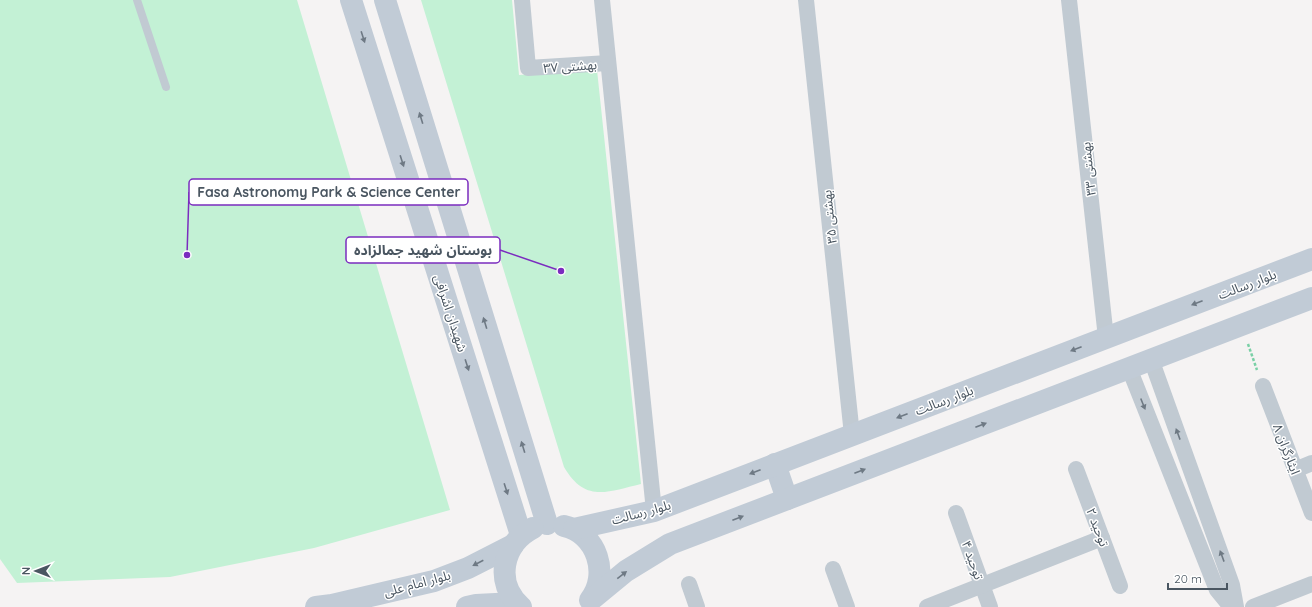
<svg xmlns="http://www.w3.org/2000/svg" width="1312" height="607" font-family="Quicksand,'Noto Sans Arabic',sans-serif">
<rect width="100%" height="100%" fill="#f5f3f3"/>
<g fill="#c3f1d5">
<polygon points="0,0 297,0 450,510 314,548 170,577 17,583 0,559"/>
<path d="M421,0H512L519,75L597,70L641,484C607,492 585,503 564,467Z"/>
</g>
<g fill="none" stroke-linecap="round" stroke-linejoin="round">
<polyline stroke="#7ad0a6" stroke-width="2.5" stroke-dasharray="3 2" stroke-linecap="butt" points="1248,344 1257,370"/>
<polyline stroke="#c1cad2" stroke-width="8" points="137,0 166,87"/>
<g stroke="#c1cad2" stroke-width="16">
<polyline points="522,0 528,68 608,63"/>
<polyline points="602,0 654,511"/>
<polyline points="806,0 852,435"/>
<polyline points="1069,0 1106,338"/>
<polyline points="1151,359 1232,585 1236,607"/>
<polyline points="1129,368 1217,590 1231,607"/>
<polyline points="1263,386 1312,513"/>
<polyline points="1076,469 1120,586"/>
<polyline points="1295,470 1312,463"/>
<polyline points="956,513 990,607"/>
<polyline points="833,569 847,607"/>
<polyline points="689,584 697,607"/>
<polyline points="927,607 1102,538"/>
<polyline points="1253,607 1312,584"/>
</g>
<g stroke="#c1cbd6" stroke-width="22">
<polyline points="351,0 521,535"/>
<polyline points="385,0 547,524"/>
<polyline points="775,464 787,499"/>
<path d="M564,526C597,533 610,575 590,600"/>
<polyline points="574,529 654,511 1312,259"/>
<polyline points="592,599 626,571 670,544 1312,298"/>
<polyline points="316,607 332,605 434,581 468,568 513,545"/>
<polyline points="467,607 476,605 516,603"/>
<path d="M521,607C494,583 502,544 533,528"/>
</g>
</g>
<defs><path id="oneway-solid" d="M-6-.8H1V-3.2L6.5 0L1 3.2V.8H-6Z"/></defs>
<g fill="#6e7984">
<use href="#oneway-solid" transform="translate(363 37) rotate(72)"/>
<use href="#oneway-solid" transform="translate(421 118) rotate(-107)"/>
<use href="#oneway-solid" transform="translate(402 161) rotate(72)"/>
<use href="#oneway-solid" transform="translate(1197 303) rotate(159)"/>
<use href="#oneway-solid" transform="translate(485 323) rotate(-107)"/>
<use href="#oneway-solid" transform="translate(1076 349) rotate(159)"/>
<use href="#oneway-solid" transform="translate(467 365) rotate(72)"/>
<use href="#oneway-solid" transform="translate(902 416) rotate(159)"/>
<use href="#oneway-solid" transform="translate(981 425) rotate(-21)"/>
<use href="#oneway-solid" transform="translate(523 447) rotate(-107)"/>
<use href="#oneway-solid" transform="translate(860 471) rotate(-21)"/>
<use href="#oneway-solid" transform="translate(755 472) rotate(159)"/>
<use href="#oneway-solid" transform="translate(506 489) rotate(72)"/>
<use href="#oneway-solid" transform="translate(738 518) rotate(-21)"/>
<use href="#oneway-solid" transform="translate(478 563) rotate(153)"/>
<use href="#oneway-solid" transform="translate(622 575) rotate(-38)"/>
</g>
<g fill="#6e7983">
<use href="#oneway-solid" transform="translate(1143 404) rotate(68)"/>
<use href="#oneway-solid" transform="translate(1178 434) rotate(-110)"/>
<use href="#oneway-solid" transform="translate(1222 556) rotate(-110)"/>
</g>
<g text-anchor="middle" stroke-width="3" stroke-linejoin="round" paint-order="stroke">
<g font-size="13" fill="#4a5661" stroke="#fff">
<text transform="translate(570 66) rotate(-4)" y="5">بهشتی ۳۷</text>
<text transform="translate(1088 169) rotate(-96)" y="5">بهشتی ۳۳</text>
<text transform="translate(829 217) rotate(-96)" y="5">بهشتی ۳۵</text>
<text transform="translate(1247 284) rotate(-21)" y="5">بلوار رسالت</text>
<text transform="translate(451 313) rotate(72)" y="5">شهیدان اشرافی</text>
<text transform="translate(944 400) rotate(-21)" y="5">بلوار رسالت</text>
<text transform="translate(1287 449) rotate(69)" y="5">ایثارگران ۸</text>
<text transform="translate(641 512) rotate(-15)" y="5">بلوار رسالت</text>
<text transform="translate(1098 527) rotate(69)" y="5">توحید ۲</text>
<text transform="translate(973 560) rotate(70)" y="5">توحید ۴</text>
<text transform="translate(417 583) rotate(-15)" y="5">بلوار امام علی</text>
</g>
</g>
<path fill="none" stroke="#7b2cbf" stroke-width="1.5" d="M187 255L189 192M561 271L500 250"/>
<g fill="#7b2cbf" stroke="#fff" stroke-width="1.5">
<circle cx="187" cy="255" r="4"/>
<circle cx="561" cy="271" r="4"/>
</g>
<g fill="#fff" stroke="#7b2cbf" stroke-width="1.5">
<rect x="189" y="179" width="279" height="26" rx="4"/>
<rect x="346" y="237" width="154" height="26" rx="4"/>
</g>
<g font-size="14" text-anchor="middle" font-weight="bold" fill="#4a5661">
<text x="329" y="197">Fasa Astronomy Park &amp; Science Center</text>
<text x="423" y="255">بوستان شهید جمالزاده</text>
</g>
<g transform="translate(36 571) rotate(270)" stroke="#ffffff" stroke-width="3" paint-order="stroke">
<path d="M0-3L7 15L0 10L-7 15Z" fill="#4a5661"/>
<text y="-6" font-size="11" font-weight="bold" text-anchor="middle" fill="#4a5661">N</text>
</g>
<path d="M1168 583v6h59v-6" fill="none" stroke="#4a5661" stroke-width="2"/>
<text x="1174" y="583" font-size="12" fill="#4a5661" stroke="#ffffff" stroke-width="3" paint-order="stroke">20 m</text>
</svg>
